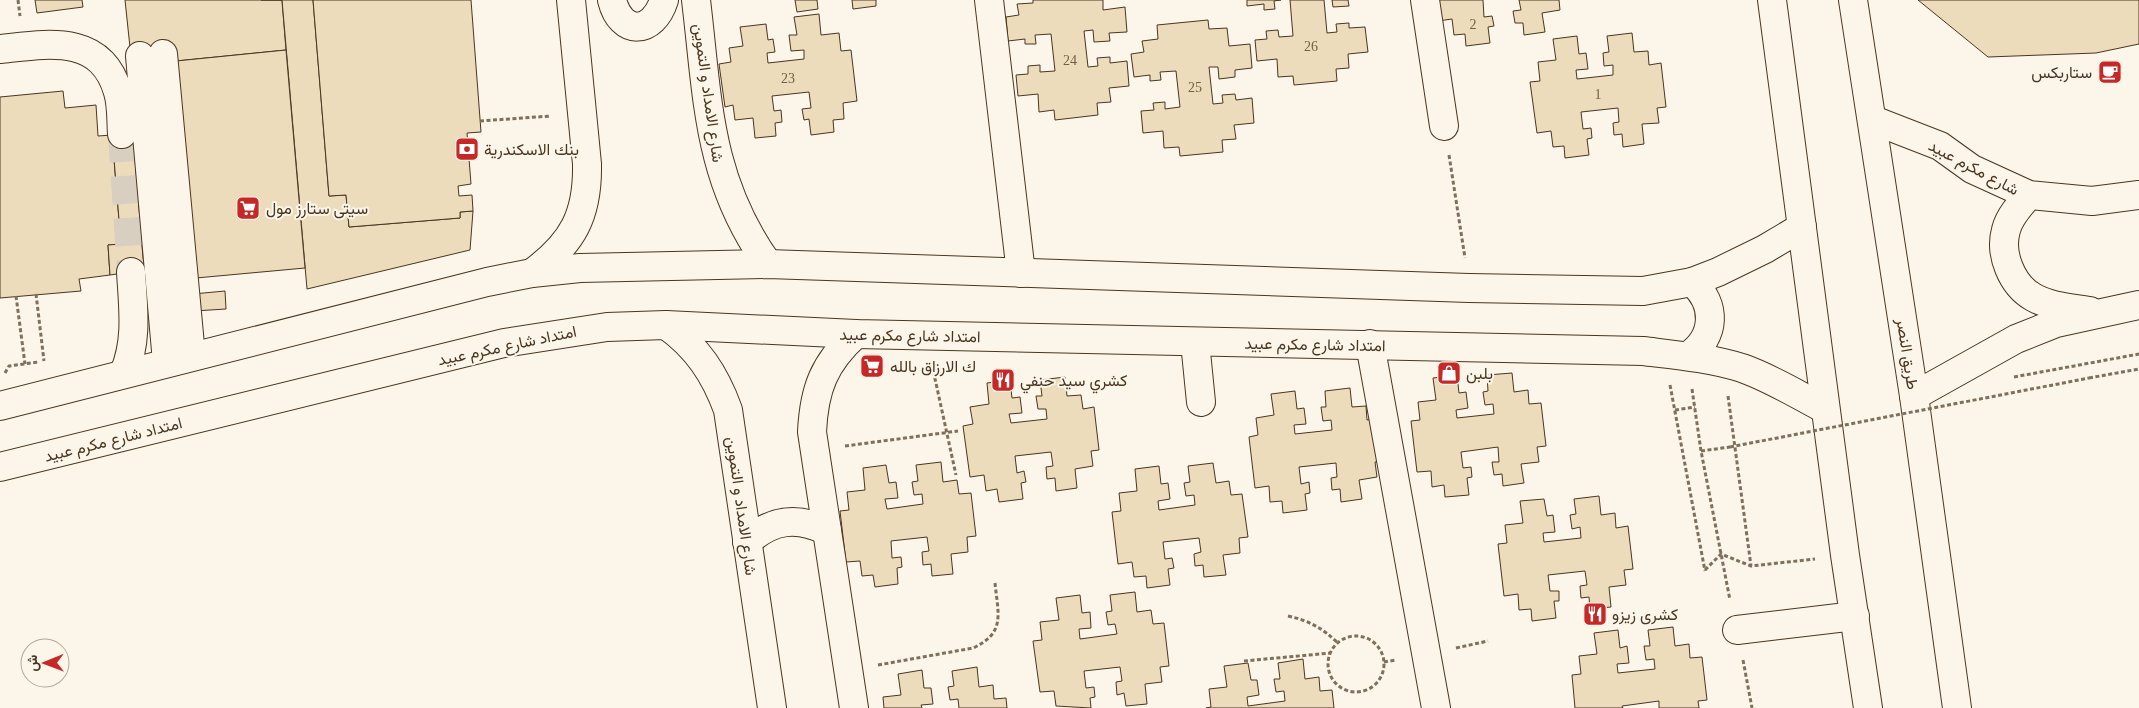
<svg xmlns="http://www.w3.org/2000/svg" width="2139" height="708" font-family="'Times New Roman',Vazirmatn,serif">
<rect width="100%" height="100%" fill="#fbf6e9"/>
<g fill="#ecdcbc" stroke="#4a3520">
<polygon points="35,0 82,0 83,7 37,13"/>
<polygon points="125,0 282,0 286,50 176,61 131,57"/>
<polygon points="261,0 313,0 329,196 346,195 349,227 460,218 460,212 473,211 470,250 307,289 282,0"/>
<polygon points="313,0 471,0 481,132 467,133 471,184 458,186 459,196 472,195 473,211 460,212 460,218 349,227 346,195 329,196"/>
<polygon points="795,0 817,0 818,9 797,12"/>
<polygon points="852,0 876,0 876,6 853,9"/>
<polygon points="1033,0 1103,0 1103,10 1125,7 1127,32 1109,33 1110,41 1094,42 1093,30 1084,31 1088,67 1098,66 1097,58 1110,57 1110,63 1127,61 1129,86 1109,88 1111,102 1097,103 1098,115 1055,120 1054,110 1039,112 1038,94 1018,96 1016,75 1028,74 1028,66 1040,65 1040,72 1055,71 1051,34 1035,35 1036,44 1025,44 1025,39 1008,41 1006,17 1019,15 1017,4 1033,3"/>
<polygon points="1247,0 1281,0 1274,1 1275,9 1264,10 1264,4 1247,6"/>
<polygon points="1290,0 1324,0 1327,33 1337,32 1336,24 1349,23 1349,28 1365,27 1368,52 1348,54 1349,68 1336,69 1337,81 1294,85 1293,76 1278,77 1277,59 1257,61 1255,40 1267,39 1266,31 1278,30 1279,37 1293,36"/>
<polygon points="1332,0 1348,0 1349,6 1333,7"/>
<polygon points="1435,0 1483,0 1484,17 1492,16 1494,26 1488,27 1490,43 1466,46 1465,34 1454,35 1452,19 1438,21"/>
<polygon points="1519,0 1559,0 1560,10 1542,13 1545,32 1524,35 1523,23 1515,23 1513,11 1521,10"/>
<polygon points="1918,0 2139,0 2139,44 2096,53 1988,57"/>
<polygon points="819,14 821,35 839,33 841,51 851,50 857,101 843,103 844,119 833,120 834,132 811,135 809,119 804,120 802,109 811,108 809,92 772,96 774,111 781,110 782,122 775,123 776,136 755,138 753,118 735,120 733,105 725,107 719,64 731,62 729,48 743,46 740,27 766,24 768,40 773,39 775,52 767,53 768,63 804,59 804,50 791,51 789,35 797,35 794,17"/>
<polygon points="1208,20 1209,29 1227,28 1229,46 1250,44 1252,68 1235,70 1235,77 1219,79 1218,67 1209,67 1213,104 1223,103 1222,95 1235,94 1236,100 1252,98 1254,123 1234,125 1236,139 1222,140 1223,152 1180,156 1179,147 1164,148 1163,131 1143,133 1141,111 1154,110 1153,103 1165,102 1165,109 1180,107 1176,71 1160,72 1161,80 1150,81 1150,75 1134,77 1131,54 1144,52 1142,41 1158,39 1157,25"/>
<polygon points="1632,33 1634,52 1648,51 1649,65 1661,63 1666,107 1657,108 1659,123 1642,124 1644,144 1623,147 1622,134 1614,135 1613,123 1619,122 1618,108 1581,112 1583,129 1591,128 1592,138 1587,139 1589,155 1565,158 1564,146 1553,147 1551,131 1537,133 1530,82 1540,81 1538,62 1556,60 1553,39 1577,36 1579,54 1586,53 1588,69 1576,70 1577,79 1613,75 1613,65 1604,66 1603,53 1609,52 1607,36"/>
<polygon points="286,50 305,268 196,278 176,61"/>
<polygon points="63,91 65,108 96,105 98,136 112,135 121,244 108,245 110,275 79,279 81,291 0,298 0,97"/>
<polygon points="133,134 144,270 110,275 108,245 121,244 112,135"/>
<polygon points="225,291 226,309 194,311 193,294"/>
<polygon points="1512,373 1514,392 1528,390 1529,404 1541,403 1546,446 1537,447 1539,462 1521,464 1524,483 1503,486 1502,474 1494,475 1492,462 1499,462 1498,447 1461,452 1463,468 1471,467 1472,477 1467,478 1469,495 1445,497 1444,485 1432,487 1431,471 1417,472 1411,421 1420,420 1418,402 1436,400 1433,378 1457,375 1459,393 1466,392 1468,408 1456,410 1457,418 1494,414 1493,404 1485,405 1483,392 1488,391 1487,375"/>
<polygon points="1065,377 1067,396 1081,395 1083,409 1094,407 1099,450 1091,451 1093,466 1075,469 1077,488 1056,491 1055,478 1047,479 1046,467 1053,466 1051,452 1015,456 1017,473 1024,471 1026,482 1021,483 1023,499 999,502 997,489 986,491 984,475 970,477 963,426 973,424 970,407 989,404 987,383 1010,380 1012,398 1020,397 1022,413 1009,414 1011,423 1047,419 1046,409 1038,409 1036,396 1042,396 1040,380"/>
<polygon points="1350,388 1352,407 1366,406 1367,420 1379,418 1384,461 1375,462 1377,477 1359,480 1362,499 1341,502 1340,489 1332,490 1331,478 1337,477 1336,463 1299,467 1301,484 1309,482 1310,493 1305,494 1307,510 1283,513 1282,501 1270,502 1269,486 1255,488 1249,437 1258,435 1256,418 1274,415 1271,394 1295,391 1297,409 1304,408 1306,424 1294,425 1295,434 1332,430 1331,420 1323,421 1321,407 1326,407 1325,391"/>
<polygon points="941,462 943,482 957,480 959,494 971,493 976,536 967,537 968,552 951,554 953,574 932,576 931,564 923,565 922,552 929,551 927,537 891,541 892,558 901,557 902,567 897,568 898,584 875,587 873,575 862,576 860,561 846,562 840,511 849,510 847,492 865,490 863,468 886,465 889,483 896,482 898,498 885,499 887,509 923,504 922,494 914,495 912,482 918,481 916,465"/>
<polygon points="1213,463 1216,483 1229,481 1231,495 1242,494 1248,537 1239,538 1240,553 1223,555 1226,575 1204,577 1203,565 1195,566 1194,554 1201,552 1199,538 1163,542 1165,559 1172,558 1174,568 1168,569 1170,585 1147,588 1146,576 1134,577 1132,562 1118,564 1112,512 1121,511 1119,493 1137,491 1135,469 1159,466 1161,484 1168,483 1170,499 1158,501 1159,510 1195,505 1194,495 1186,496 1184,483 1190,482 1188,466"/>
<polygon points="1599,496 1601,515 1615,513 1616,528 1628,526 1633,569 1624,570 1626,585 1609,587 1611,607 1590,609 1589,597 1581,598 1580,586 1587,585 1585,571 1548,575 1550,591 1559,591 1559,601 1554,601 1556,618 1532,621 1531,609 1519,610 1518,594 1504,596 1498,544 1507,543 1505,525 1523,523 1520,501 1544,499 1547,516 1553,515 1555,532 1543,533 1544,542 1581,538 1580,527 1572,529 1570,515 1576,514 1574,499"/>
<polygon points="1135,592 1137,612 1151,610 1153,624 1164,623 1169,666 1160,667 1162,682 1145,684 1147,704 1126,706 1124,693 1117,695 1116,682 1122,681 1120,667 1084,671 1086,688 1094,687 1095,697 1090,698 1091,708 1056,706 1054,691 1040,692 1033,641 1042,640 1040,622 1059,620 1056,598 1080,595 1082,613 1090,612 1091,628 1079,629 1080,639 1117,634 1115,624 1108,625 1106,612 1112,611 1110,595"/>
<polygon points="1673,627 1675,646 1689,644 1690,658 1702,657 1707,700 1698,701 1699,708 1659,708 1659,701 1622,706 1623,708 1575,708 1572,675 1581,674 1579,656 1597,654 1594,633 1618,630 1620,648 1627,646 1629,663 1617,664 1618,673 1655,669 1654,659 1646,660 1644,646 1650,646 1648,630"/>
<polygon points="1303,659 1305,679 1319,677 1320,691 1332,690 1334,708 1206,708 1211,707 1209,689 1227,687 1224,666 1248,663 1251,680 1257,680 1259,695 1247,697 1248,706 1285,701 1284,691 1276,692 1274,679 1280,679 1278,663"/>
<polygon points="977,667 979,687 993,685 994,699 1006,698 1007,708 959,708 958,699 950,700 948,687 954,686 952,671"/>
<polygon points="922,670 924,688 931,688 933,704 921,705 922,708 884,708 883,697 901,695 898,674"/>
</g>
<g fill="none" stroke-linecap="round" stroke-linejoin="round">
<polyline stroke="#d8cfc1" stroke-width="28" stroke-dasharray="28 14" stroke-linecap="butt" points="122,134 131,272"/>
<g stroke="#4a3520" stroke-width="30">
<g id="minor">
<path d="M612,0C621,36 653,35 664,0"/>
<path d="M696,0C708,99 707,179 768,264"/>
<polyline points="989,0 1021,273"/>
<polyline points="1425,0 1444,126"/>
<path d="M0,49C47,44 101,33 118,92C122,105 121,121 122,134"/>
<polyline points="163,54 191,356"/>
<polyline points="140,56 167,362"/>
<polyline points="1873,120 1940,146 1972,169 2029,195 2092,201 2139,195"/>
<path d="M2029,195C2020,205 2009,217 2006,230C1999,254 2012,285 2033,297C2050,307 2072,308 2090,311"/>
<path d="M532,273C573,243 588,215 587,164L571,0"/>
<path d="M666,325C697,347 715,374 728,410L772,708"/>
<polyline points="1195,342 1201,402"/>
<polyline points="1370,344 1436,708"/>
<path d="M1688,356C1716,337 1717,304 1692,282"/>
<path d="M124,373C138,340 133,307 131,272"/>
<polyline points="1914,396 2016,339 2056,323 2139,305"/>
<polyline points="0,406 487,282 532,273 580,268 768,264 1469,288 1643,291 1692,282 1718,272 1765,249 1802,227"/>
<path d="M0,467L504,343L607,327L666,325L856,334L1643,351C1676,355 1710,358 1742,368C1771,378 1798,395 1825,409"/>
<path d="M747,542C772,519 797,516 827,531"/>
<polyline points="1737,630 1855,616"/>
<path d="M854,708L812,432C814,389 824,363 856,334"/>
</g>
</g>
<g stroke="#4a3520" stroke-width="30">
<g id="highway">
<polyline points="1772,0 1845,555 1868,708"/>
<polyline points="1853,0 1914,396 1957,708"/>
</g>
</g>
<g stroke="#7f6f5c" stroke-width="3" stroke-dasharray="4 2.5" stroke-linecap="butt">
<polyline points="18,0 20,16"/>
<polyline points="480,121 551,116"/>
<polyline points="1449,155 1465,258"/>
<polyline points="36,294 44,361"/>
<polyline points="16,296 25,364"/>
<polyline points="932,365 956,475"/>
<polyline points="5,373 9,366 38,362"/>
<polyline points="2014,377 2139,354"/>
<polyline points="2089,378 2139,369"/>
<polyline points="1670,385 1705,571"/>
<polyline points="1692,389 1701,451 1730,600"/>
<polyline points="1728,396 1751,566"/>
<polyline points="1675,410 1695,407"/>
<polyline points="845,446 958,431"/>
<polyline points="1701,451 1730,447"/>
<polyline points="1705,570 1721,554 1751,566 1815,559"/>
<path d="M1288,616C1310,621 1322,628 1338,643"/>
<circle cx="1356" cy="664" r="28"/>
<polyline points="1456,648 1488,641"/>
<polyline points="1743,660 1752,708"/>
<polyline points="1244,661 1331,653"/>
<polyline points="1384,662 1396,660"/>
<path d="M878,665L973,648C1006,633 998,614 995,583"/>
</g>
<use href="#minor" stroke="#fbf6e9" stroke-width="28"/>
<use href="#highway" stroke="#fbf6e9" stroke-width="28"/>
<polyline stroke="#7f6f5c" stroke-width="3" stroke-dasharray="4 2.5" stroke-linecap="butt" points="1730,447 2089,378"/>
</g>
<defs>
<g id="cafe-square" transform="scale(1.25)"><rect x="-9" y="-9" width="18" height="18" rx="4" fill="#c62828" stroke="#fbf6e9"/><path d="M-5.5-4.5H6V0H3Q3 3.5 0 3.5H-2.5Q-5.5 3.5-5.5 0ZM3-3.2v2h1.7v-2ZM-6 4.5H4V6H-6Z" fill="#fff"/></g>
<g id="bank-square" transform="scale(1.25)"><rect x="-9" y="-9" width="18" height="18" rx="4" fill="#c62828" stroke="#fbf6e9"/><path d="M-6-4H6V4H-6ZM0-2.3a2.3 2.3 0 1 0 0 4.6a2.3 2.3 0 1 0 0-4.6Z" fill="#fff"/></g>
<g id="supermarket-square" transform="scale(1.25)"><rect x="-9" y="-9" width="18" height="18" rx="4" fill="#c62828" stroke="#fbf6e9"/><path d="M-6-5.5h2.5l.6 2H6L4.5 2H-2.5L-4.4-4H-6ZM-1.5 3.2a1.3 1.3 0 1 0 .1 0ZM3 3.2a1.3 1.3 0 1 0 .1 0Z" fill="#fff"/></g>
<g id="shop-square" transform="scale(1.25)"><rect x="-9" y="-9" width="18" height="18" rx="4" fill="#c62828" stroke="#fbf6e9"/><path d="M-5-2.5h2.3a2.7 3.5 0 0 1 5.4 0H5L5.5 6h-11ZM-1.5-2.5h3a1.5 2.3 0 0 0-3 0Z" fill="#fff"/></g>
<g id="restaurant-square" transform="scale(1.25)"><rect x="-9" y="-9" width="18" height="18" rx="4" fill="#c62828" stroke="#fbf6e9"/><path d="M-5-6h1v4h1v-4h1v4h1v-4h1v5L-1.5 .5V6h-2V.5L-5-1ZM5-6V6H3V1.5H1.5Q1.5-4 5-6Z" fill="#fff"/></g>
</defs>
<g fill-rule="evenodd">
<use href="#cafe-square" x="2110" y="72"/>
<use href="#bank-square" x="467" y="149"/>
<use href="#supermarket-square" x="248" y="208"/>
<use href="#supermarket-square" x="872" y="366"/>
<use href="#shop-square" x="1449" y="373"/>
<use href="#restaurant-square" x="1003" y="380"/>
<use href="#restaurant-square" x="1595" y="614"/>
</g>
<g text-anchor="middle" stroke-width="4" stroke-linejoin="round" paint-order="stroke">
<g font-size="14" fill="#725f47">
<text x="1473" y="29">2</text>
<text x="1311" y="51">26</text>
<text x="1070" y="65">24</text>
<text x="788" y="83">23</text>
<text x="1195" y="92">25</text>
<text x="1598" y="99">1</text>
</g>
<g font-size="16" fill="#4a3520" stroke="#fbf6e9" text-anchor="start">
<text x="2092" y="78" text-anchor="end">ستاربكس</text>
<text x="484" y="155">بنك الاسكندرية</text>
<text x="266" y="214">سيتى ستارز مول</text>
<text x="890" y="372">ك الارزاق بالله</text>
<text x="1466" y="379">بلبن</text>
<text x="1020" y="386">كشري سيد حنفي</text>
<text x="1612" y="620">كشرى زيزو</text>
</g>
<g font-size="16" fill="#4a3520" stroke="#fbf6e9">
<text transform="translate(709 93) rotate(82)" y="6">شارع الامداد و التموين</text>
<text transform="translate(1974 167) rotate(28)" y="6">شارع مكرم عبيد</text>
<text transform="translate(910 335) rotate(1)" y="6">امتداد شارع مكرم عبيد</text>
<text transform="translate(1315 344) rotate(1)" y="6">امتداد شارع مكرم عبيد</text>
<text transform="translate(507 345) rotate(-12)" y="6">امتداد شارع مكرم عبيد</text>
<text transform="translate(1908 354) rotate(81)" y="6">طريق النصر</text>
<text transform="translate(113 439) rotate(-14)" y="6">امتداد شارع مكرم عبيد</text>
<text transform="translate(742 506) rotate(82)" y="6">شارع الامداد و التموين</text>
</g>
</g>
<g transform="translate(45 663) rotate(269)"><circle r="24" fill="#fbf6e9" stroke="#b4a999"/>
<path d="M0-4L9 19L0 12L-9 19Z" fill="#c62828"/>
<text y="-8" font-size="14" font-weight="bold" text-anchor="middle" fill="#4a3520">ش</text>
</g>
</svg>
